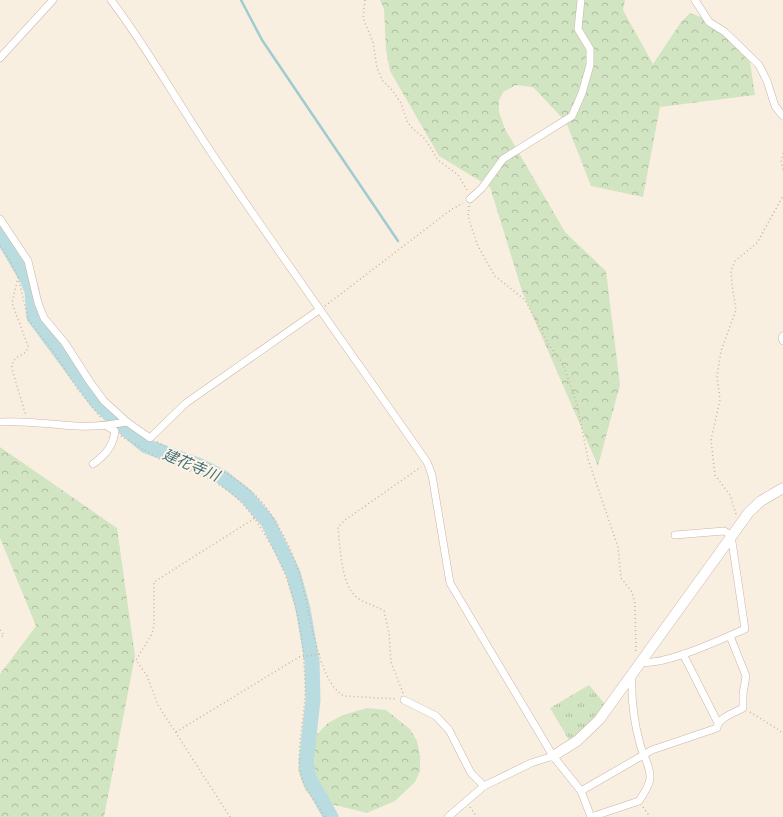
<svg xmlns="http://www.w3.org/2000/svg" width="783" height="817" font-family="'DejaVu Sans','Noto Sans JP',sans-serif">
<defs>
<pattern id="grass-tufts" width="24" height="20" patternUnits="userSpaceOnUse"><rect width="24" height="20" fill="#d2e5c2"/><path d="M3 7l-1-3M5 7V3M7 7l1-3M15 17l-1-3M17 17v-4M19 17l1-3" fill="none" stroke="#afbca0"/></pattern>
<pattern id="forest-crowns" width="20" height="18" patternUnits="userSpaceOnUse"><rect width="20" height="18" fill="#d2e5c2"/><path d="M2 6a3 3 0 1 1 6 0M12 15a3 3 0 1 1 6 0" fill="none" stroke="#afbca0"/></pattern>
</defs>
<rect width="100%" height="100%" fill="#f9efe1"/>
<polygon fill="url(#grass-tufts)" points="589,685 605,704 583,731 569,740 550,708"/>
<g fill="url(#forest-crowns)">
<polygon points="380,0 625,0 623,10 653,64 681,22 690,13 712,21 723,35 750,62 755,95 660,107 643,197 591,186 566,122 533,87 516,85 503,92 499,101 499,112 505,129 565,232 606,271 620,385 598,466 522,291 490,187 439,156 390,71 386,50 384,9"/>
<polygon points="0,447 117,528 135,656 104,817 0,817 0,674 36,626 0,538"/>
<polygon points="367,708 386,710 410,729 417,741 420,756 420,771 415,782 395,801 367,813 315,800 305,790 298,770 301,751 328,723 343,715"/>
</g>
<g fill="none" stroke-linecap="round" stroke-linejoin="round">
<polyline stroke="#a0cbd1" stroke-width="2.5" points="241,0 262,40 398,241"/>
<polyline stroke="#b9dce0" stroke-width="15" points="0,233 27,279 32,291 34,317 97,402 115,420 146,446 198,465 222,477 246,496 268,522 293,573 303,609 312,661 313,700 306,763 309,778 331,817"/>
<g stroke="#c8b6aa" stroke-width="8">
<g id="street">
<path d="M111,0C151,53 183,112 221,167C288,266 359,364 427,462L432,475L450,583L553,756L581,791L591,817"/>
<polyline points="695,0 709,22 725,32 759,65 767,81 775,106 783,116"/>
<polyline points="0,58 53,0"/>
<polyline points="470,199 482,188 503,159 572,116 582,93 590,65 590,49 578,29 581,0"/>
<polyline points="0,219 28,261 38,303 44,318 65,343 90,382 104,401 127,422 150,438 186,403 319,310"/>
<polyline points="783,336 782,338 783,341"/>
<path d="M0,422C26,420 51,425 77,426C94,427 110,425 127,422"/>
<path d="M93,464C105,455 113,447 115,431L107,426"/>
<polyline points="683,654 718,723"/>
<path d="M641,662C665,666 722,639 745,629L731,535L724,531L675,535"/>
<polyline points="404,700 436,716 449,730 471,773 484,786"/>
<path d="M581,791L652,750L717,728C719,717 734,713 743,708V694L746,676L730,636"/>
<polyline points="448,817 484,786 531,763 553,756"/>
<path d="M591,817L639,801C643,795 649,786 650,779C651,766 643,756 640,744C634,722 631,699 632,676"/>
</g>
</g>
<g stroke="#cdb8aa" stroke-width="11">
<polyline id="secondary" points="553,756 577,741 599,720 749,512 761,501 783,488"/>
</g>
<g stroke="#d0b0a0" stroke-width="1.5" stroke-dasharray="1 3" stroke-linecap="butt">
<polyline points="365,0 363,18 373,42 377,68 383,81 392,90 401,103 407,121 412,128 425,139 438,160 458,175 467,190"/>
<polyline points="783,153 781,160 783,171"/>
<polyline points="469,206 468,216 477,244 488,264 495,276 525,300 549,345 563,364 577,404 588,459 618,547 621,578 632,592 635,604 636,652"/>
<path d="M0,246L10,260L18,277L12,303L28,346L26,352C18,357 11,359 12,369L26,416"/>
<polyline points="19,281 28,319 55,354 77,388 101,418"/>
<polyline points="325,306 452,209 463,203"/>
<polyline points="121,436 163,461 174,465"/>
<path d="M157,442L169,448L174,465C189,471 206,477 221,486C240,497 254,516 265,535C295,583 304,631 305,688C306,713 294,755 302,778C307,792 317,804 325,817"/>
<path d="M169,448C206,462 244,477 268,510C281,528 292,551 299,573C309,602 316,681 344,696L397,699"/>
<polyline points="736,514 730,495 715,475 711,440 720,400 717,376 721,351 736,310 732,285 731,270 735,261 757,243 783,196"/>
<polyline points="0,630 4,635 0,637"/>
<path d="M403,693L391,662L389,633L384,611C376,606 367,604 359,599C341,588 340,547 338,527L345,520L421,467"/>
<polyline points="750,712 779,730 783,734"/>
<polyline points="176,732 299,657 320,654"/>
<polyline points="470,807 477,817"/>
<polyline points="643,807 650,817"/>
<polyline points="230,817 158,705 147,676 136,660 152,634 154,625 154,582 255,518"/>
</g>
<use href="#street" stroke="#fff" stroke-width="7"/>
<use href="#secondary" stroke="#fff" stroke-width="10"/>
</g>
<g text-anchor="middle" stroke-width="4" stroke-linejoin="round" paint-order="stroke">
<g font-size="15" font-style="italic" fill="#447278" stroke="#fdf3e7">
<text transform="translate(191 465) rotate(23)" y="5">建花寺川</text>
</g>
</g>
</svg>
